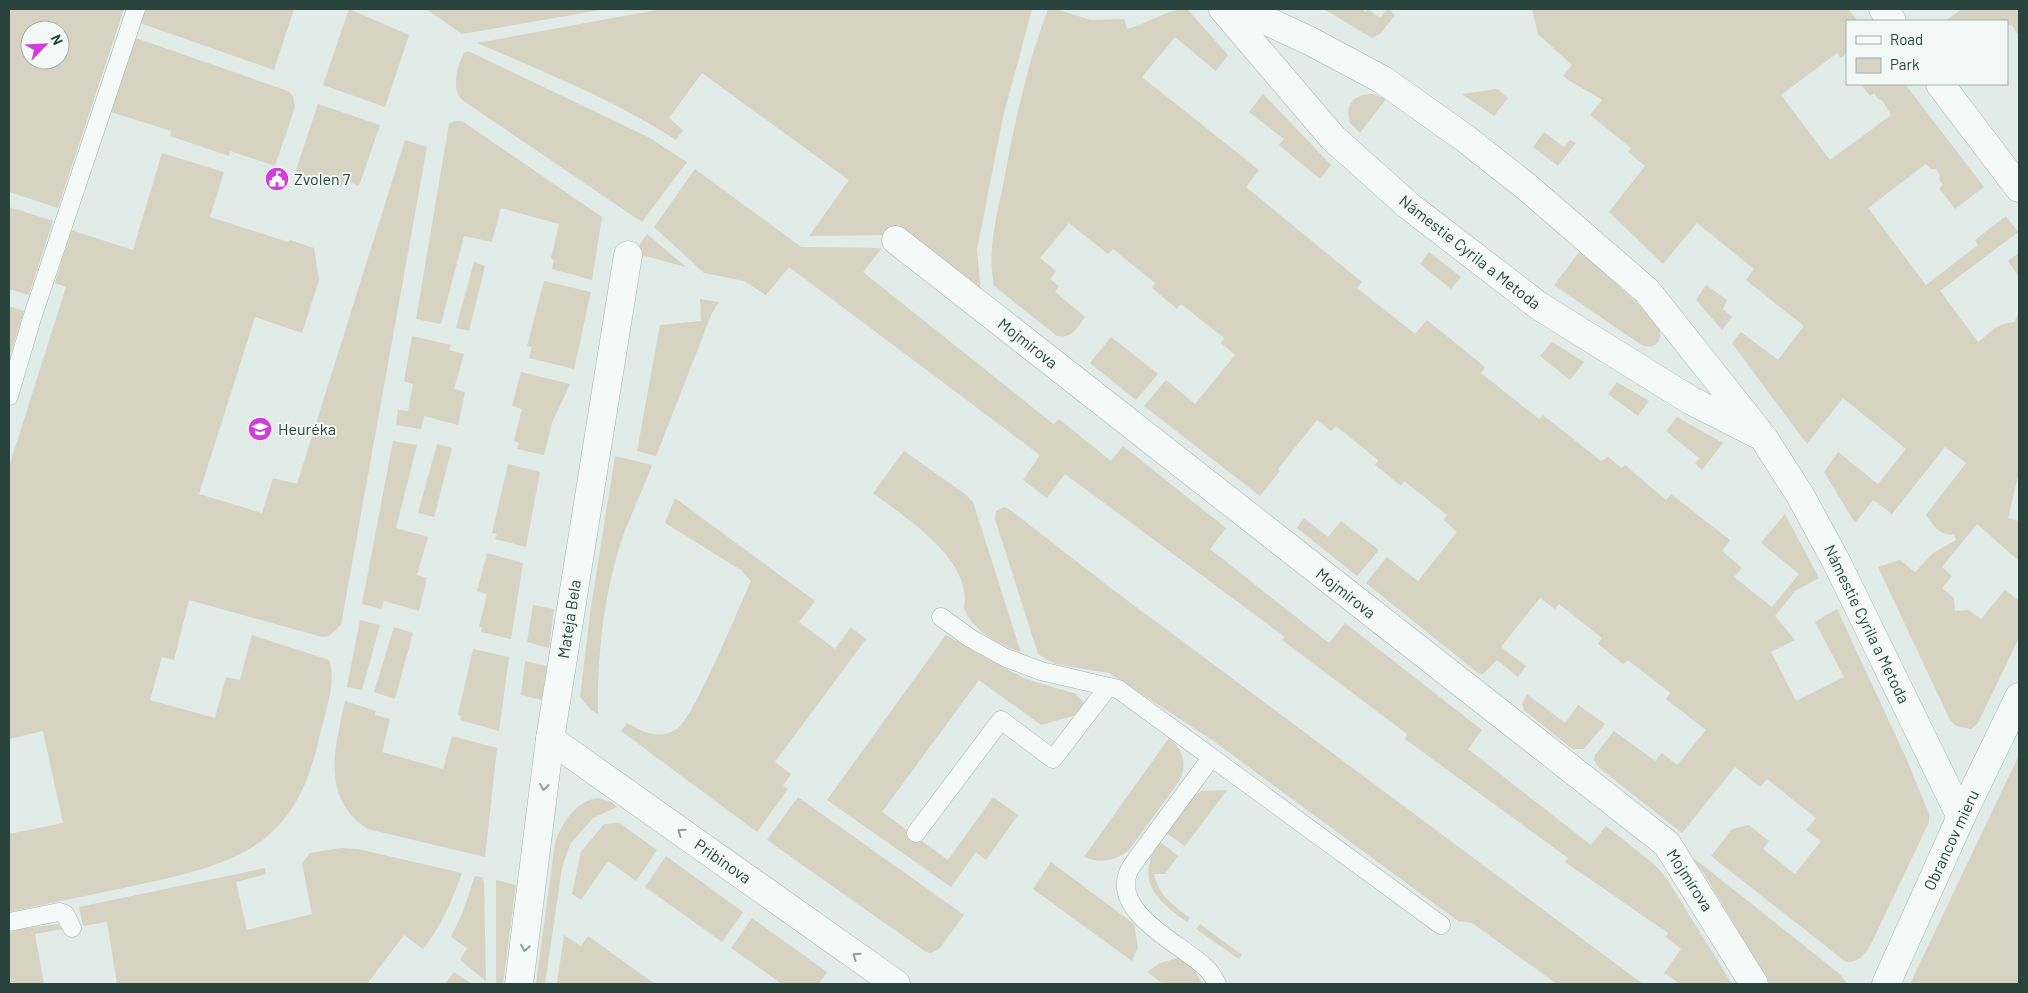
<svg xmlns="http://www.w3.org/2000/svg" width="2028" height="993" font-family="Barlow,sans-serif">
<rect width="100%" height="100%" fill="#e1ebe8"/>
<g fill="#d6d3c2" fill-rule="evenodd">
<path d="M9,9H124L58,208L9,192ZM30,30H60V60H30Z"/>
<polygon points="146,9 294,9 274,70 140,23"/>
<polygon points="349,9 409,35 385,107 323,85"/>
<polygon points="426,9 606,9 462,34"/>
<path d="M662,9H1032L1003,117L977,250L981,292L898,225L890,235L809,236L849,180L702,73L669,118L683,130L676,140C614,100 544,72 477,43Z"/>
<path d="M1048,9H1055L1091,20L1124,19L1127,29C1148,24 1166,9 1187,9L1228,55L1216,71L1175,37L1142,77L1259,170L1246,187L1362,282L1357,288L1415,334L1427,320L1485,367L1481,373L1539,419L1543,415L1601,461L1608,457L1622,468L1625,465L1666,500L1671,494L1730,540L1722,551L1742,568L1734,577L1772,607L1799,574L1761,543L1785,514L1819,578L1795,591L1775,616L1795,640L1771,652L1796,701L1844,677L1815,622L1837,609L1906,758L1929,814V822L1872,942C1865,954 1861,962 1846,962L1711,856L1732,829L1749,825L1769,841L1763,849L1795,874L1821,841L1806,830L1816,818L1767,779L1760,787L1735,767L1682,833L1598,767L1594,760L1595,755L1614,731L1655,761L1662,753L1677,765L1706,730L1666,699L1670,693L1628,660L1623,664L1598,644L1602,638L1559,604L1555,609L1540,598L1501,647L1526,666L1518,677L1497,660L1483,674L1478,673L1366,583L1387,557L1418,581L1457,532L1444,520L1447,515L1404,481L1401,486L1375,465L1378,460L1336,426L1331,431L1317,420L1278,469L1280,471L1260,496L1144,406L1166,380L1195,404L1235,355L1221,343L1224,338L1181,304L1177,309L1152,288L1155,283L1113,249L1108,254L1069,223L1040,258L1056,271L1050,279L1059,286L1055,292L1085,317C1078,326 1074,339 1057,336L994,286C987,249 997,215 1004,180C1015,121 1027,65 1048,9Z"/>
<polygon points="1324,9 1362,9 1366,12 1368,9 1380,18 1388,9 1395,15 1380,34 1372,38"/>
<path d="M1532,9H1848L1858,21H1847V53L1841,58L1837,53L1781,95L1830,160L1891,115L1882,100L1878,99L1874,93L1870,96L1861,84H1905L1984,187L1955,209L1939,188L1943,185L1939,179L1940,175L1936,169H1931L1926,164L1868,208L1926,285L1978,245L1975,240L2006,216L2018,232L1940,291L1978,342C1985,337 1993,328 2001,325C2013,320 2013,327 2019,312V472L2008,518L2019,521V561L1977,524L1942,567L1952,576L1942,588L1954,598L1955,611L1969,610L1981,619L2005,590L2019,601V638L1978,723L1971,729L1956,726L1950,720L1878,567L1900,560L1915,572L1933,553L1956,540L1954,534C1940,537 1934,526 1926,515L1966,463L1945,447L1892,514L1873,500L1855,523L1824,472L1838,452L1878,484L1906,449L1843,398L1807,444L1732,343L1741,332L1778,360L1804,326L1746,280L1754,269L1697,223L1663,264L1609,212L1645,166L1628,152L1631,148L1590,115L1602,100C1589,91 1576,86 1563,76L1572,65L1538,34Z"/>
<polygon points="1962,9 2019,9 2019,36 2011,24 2007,27 2007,21 1945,21"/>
<polygon points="136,38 288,91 293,96 295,107 275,166 230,151 229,156 170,136 171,131 111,112"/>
<path d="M468,51L648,137L687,162L642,222L462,100C451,88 457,67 464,53Z"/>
<polygon points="1497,89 1508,98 1494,116 1462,94"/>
<polygon points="1263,94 1331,165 1320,179 1279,145 1284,139 1249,112"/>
<path d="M1373,94L1386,99L1360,133L1350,123C1344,104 1354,94 1373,94Z"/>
<polygon points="318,104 380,125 359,186 345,180 341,187 295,173"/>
<polygon points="454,121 462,121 602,217 592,280 552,269 554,260 551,258 559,224 501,208 492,242 464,236 441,324 416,319 449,124"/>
<polygon points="1544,132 1564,147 1570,140 1576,143 1558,166 1533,147"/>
<path d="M405,140L427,147L341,625L329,636L322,637L189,600L174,660L162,657L150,700L215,718L226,677L240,680L252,635L329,660C337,682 325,712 320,734C297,844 242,862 142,884C98,893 53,903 9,912V834L63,823L43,731L9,739V467L66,287L55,283L71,230L133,250L162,153L224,172L210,217L288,242L290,240L314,248L319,280L302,333L255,317L199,494L262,513L273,478L297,484Z"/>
<polygon points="695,169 801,247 882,248 863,272 1052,423 1054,424 1059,419 1111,461 1123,446 1226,528 1210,549 1329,643 1345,623 1482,730 1468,749 1591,845 1606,826 1655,865 1667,879 1732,984 1680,984 1664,973 1681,949 1666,937 1668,933 1565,862 1568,858 1405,739 1407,734 1282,640 1285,637 1065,474 1047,498 1023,480 1040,455 789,267 766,295 744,281 704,273 654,227"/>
<polygon points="9,207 53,221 29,295 9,289"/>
<polygon points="647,234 686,267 634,253"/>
<path d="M1580,251L1657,321C1665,336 1658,353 1640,344L1554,285Z"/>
<polygon points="1429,252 1461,277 1451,289 1420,264"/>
<polygon points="2019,253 2019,277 2008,261"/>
<polygon points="474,262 485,266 469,331 456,328"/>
<polygon points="544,281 591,292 574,369 529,358 532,347 527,346"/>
<polygon points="1706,285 1727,300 1723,309 1732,317 1722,330 1696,300"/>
<polygon points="700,299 719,302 712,313 656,456 637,451 660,325 701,321"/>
<polygon points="9,306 24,311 9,359"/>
<polygon points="412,336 451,345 449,350 464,354 454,389 465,392 458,425 424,416 421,429 396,425 398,410 408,411 413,384 404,381"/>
<polygon points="1111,337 1158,374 1136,400 1090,363"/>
<polygon points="1552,342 1584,362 1570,380 1540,356"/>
<polygon points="521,372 570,384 552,423 544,455 517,449 519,443 514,441 522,409 512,406"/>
<polygon points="1617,382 1649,401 1638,416 1608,394"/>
<polygon points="1677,417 1723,443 1702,470 1695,464 1699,458 1666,431"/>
<polygon points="393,441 417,445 396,528 428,537 417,575 427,578 419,611 384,601 381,609 362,604"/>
<polygon points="437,444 452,448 434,517 418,513"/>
<path d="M904,451L965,494L973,502L1021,653C998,643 973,632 964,608C973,560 906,518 873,493Z"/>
<path d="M615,456L652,465C643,489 632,512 623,536C604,590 597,657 598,714L591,710L580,697L590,614Z"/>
<polygon points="508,464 540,472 526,547 495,539 497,534 492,533"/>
<path d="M675,498L815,601L799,622L835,649L851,627L866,639L775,762L791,774L783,786L788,789L757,832L621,731L627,723C644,733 659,740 677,729C693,720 740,605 751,581L741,570L665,523Z"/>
<polygon points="1004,507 1009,509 1116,592 1643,984 1557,984 1472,923 1458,921 1212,740 1142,694 1109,673 1055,664 1038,654 995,519 996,511"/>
<polygon points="1304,518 1328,537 1341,521 1379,550 1357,576 1297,528"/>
<polygon points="487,553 523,563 511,639 481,632 482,627 479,627 487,594 477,591"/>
<polygon points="533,605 554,609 549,648 527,642"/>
<polygon points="360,620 380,625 362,690 347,687"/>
<polygon points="394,627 413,633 395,699 374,692"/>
<polygon points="946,635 1023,678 1076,694 1084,703 1080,714 1041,725 979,680 882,812 948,860 993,797 1018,815 986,860 976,852 951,887 827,800"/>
<polygon points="473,649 509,657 499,731 460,720 461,716 458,715"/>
<polygon points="525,661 547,666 542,700 521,695"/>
<polygon points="1527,694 1565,723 1578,705 1605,724 1584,749 1572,749 1524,710 1522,704"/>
<path d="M345,701L376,711L375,715L390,719L382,752L443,769L452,736L497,748L485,857L368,829C320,798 335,748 345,701Z"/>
<path d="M1169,738C1184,750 1188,766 1178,783L1129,850C1115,861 1100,864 1084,857Z"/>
<polygon points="2019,755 2019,984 1910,984"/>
<polygon points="1227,790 1185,846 1165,832 1195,795 1202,791"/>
<polygon points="798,797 964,915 940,948 931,953 926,952 767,840"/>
<path d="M597,798L612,802L617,807L593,818L570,844L562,868L545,984H536L555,843C562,823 575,802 597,798Z"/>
<polygon points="619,823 657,850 636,881 608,861 581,900 572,894 581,852 604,824"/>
<path d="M1159,841L1178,856L1165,874H1154C1159,896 1173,905 1190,918L1187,922C1155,899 1135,881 1159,841Z"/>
<path d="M341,848L358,849L462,873C452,901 442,925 423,949L404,935L367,984H117L107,922L83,926L79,907L265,868L266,874L236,882L247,930L312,914L302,863L310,853Z"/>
<polygon points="1686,852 1841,975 1847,984 1770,984 1703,872"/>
<polygon points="666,856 743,912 722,942 645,887"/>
<polygon points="1051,862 1134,924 1138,947 1132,961 1033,889"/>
<polygon points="475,876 482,877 484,883 486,981 460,960 467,948 451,937 462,914"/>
<polygon points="496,880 516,885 503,984 496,984"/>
<polygon points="752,918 827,972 819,984 782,984 731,948"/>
<polygon points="58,924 62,929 35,934 44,984 9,984 9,933 20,929"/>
<polygon points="1200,924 1242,955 1239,959 1196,929"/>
<polygon points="564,935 581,946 588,936 655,984 557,984"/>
<polygon points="1181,957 1192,965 1202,984 1159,984 1161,982 1147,972 1160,963"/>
<polygon points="454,972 472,984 445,984"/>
</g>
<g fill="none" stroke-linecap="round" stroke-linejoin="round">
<g stroke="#a6b6b1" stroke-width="19">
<g id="lane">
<polyline points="9,396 32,318 136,9"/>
<polyline points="941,617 970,638 1006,658 1041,671 1118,689 1441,925"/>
<path d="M1211,758L1138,857C1135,862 1130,867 1128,873C1113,913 1180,944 1204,966C1209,970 1214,978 1217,984"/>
<polyline points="916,833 1001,720 1053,759 1108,687"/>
<polyline points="9,922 59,912 65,914 72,928"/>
</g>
</g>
<g stroke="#a6b6b1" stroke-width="29">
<g id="street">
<polyline points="1223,9 1333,138 1409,206 1539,306 1690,400 1763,437 1800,495 1837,563 1961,817"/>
<polyline points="1241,9 1310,41 1383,80 1466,139 1528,188 1647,291 1758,431"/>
<polyline points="1883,9 1892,21"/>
<polyline points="1940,84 2019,188"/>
<polyline points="896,240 1667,844 1754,984"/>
<polyline points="550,739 896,984"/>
<polyline points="519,984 550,739 628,255"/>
<polyline points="1886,984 1961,817 2019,697"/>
</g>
</g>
<use href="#lane" stroke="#f5f9f8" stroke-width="18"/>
<use href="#street" stroke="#f5f9f8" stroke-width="28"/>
</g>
<defs><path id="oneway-chevron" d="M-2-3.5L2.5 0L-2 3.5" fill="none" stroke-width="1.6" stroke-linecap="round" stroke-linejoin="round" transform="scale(1.25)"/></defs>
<g stroke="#8e9e9a">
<use href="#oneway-chevron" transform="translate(544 787) rotate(97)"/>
<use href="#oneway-chevron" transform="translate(681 832) rotate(-145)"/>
<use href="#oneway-chevron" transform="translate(525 948) rotate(99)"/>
<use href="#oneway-chevron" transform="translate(856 956) rotate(-145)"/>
</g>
<defs>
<g id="civic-disc" transform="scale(1.25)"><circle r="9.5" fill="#d03dd9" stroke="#f1f8f6"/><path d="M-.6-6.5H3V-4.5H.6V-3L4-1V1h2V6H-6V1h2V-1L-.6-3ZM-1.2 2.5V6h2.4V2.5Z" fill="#fff"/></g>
<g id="school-disc" transform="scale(1.25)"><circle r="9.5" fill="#d03dd9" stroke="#f1f8f6"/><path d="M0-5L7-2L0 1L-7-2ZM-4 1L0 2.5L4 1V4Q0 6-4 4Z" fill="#fff"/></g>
</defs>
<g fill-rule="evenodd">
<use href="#civic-disc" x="277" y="179"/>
<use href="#school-disc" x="260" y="429"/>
</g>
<g text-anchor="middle" stroke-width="4" stroke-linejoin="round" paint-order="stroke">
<g font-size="16" fill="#28443d" stroke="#f1f8f6" text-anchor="start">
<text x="294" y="185">Zvolen 7</text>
<text x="278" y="435">Heuréka</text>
</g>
<g font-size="16" fill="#28443d" stroke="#f1f8f6">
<text transform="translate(1470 252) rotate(38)" y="6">Námestie Cyrila a Metoda</text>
<text transform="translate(1028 343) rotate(38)" y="6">Mojmírova</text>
<text transform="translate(1346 593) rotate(38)" y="6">Mojmírova</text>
<text transform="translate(569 619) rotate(-81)" y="6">Mateja Bela</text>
<text transform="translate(1867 624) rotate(64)" y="6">Námestie Cyrila a Metoda</text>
<text transform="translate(1951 840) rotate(-65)" y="6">Obrancov mieru</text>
<text transform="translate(723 861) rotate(35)" y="6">Pribinova</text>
<text transform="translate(1690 880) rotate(57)" y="6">Mojmírova</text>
</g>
</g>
<rect width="2028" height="993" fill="none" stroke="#28443d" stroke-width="20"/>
<rect x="1846" y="20" width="162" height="65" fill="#f1f8f6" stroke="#a1b0ac"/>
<rect x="1856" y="36" width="25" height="8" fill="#f5f9f8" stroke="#a1b0ac"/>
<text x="1890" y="45" font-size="15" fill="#28443d">Road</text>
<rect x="1856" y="58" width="25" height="15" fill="#d6d3c2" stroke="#a1b0ac"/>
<text x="1890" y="70" font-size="15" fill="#28443d">Park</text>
<g transform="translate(45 45) rotate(66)"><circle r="24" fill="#f1f8f6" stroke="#a1b0ac"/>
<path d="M0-4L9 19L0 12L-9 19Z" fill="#d03dd9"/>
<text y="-8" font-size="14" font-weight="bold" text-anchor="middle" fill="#28443d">N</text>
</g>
</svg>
